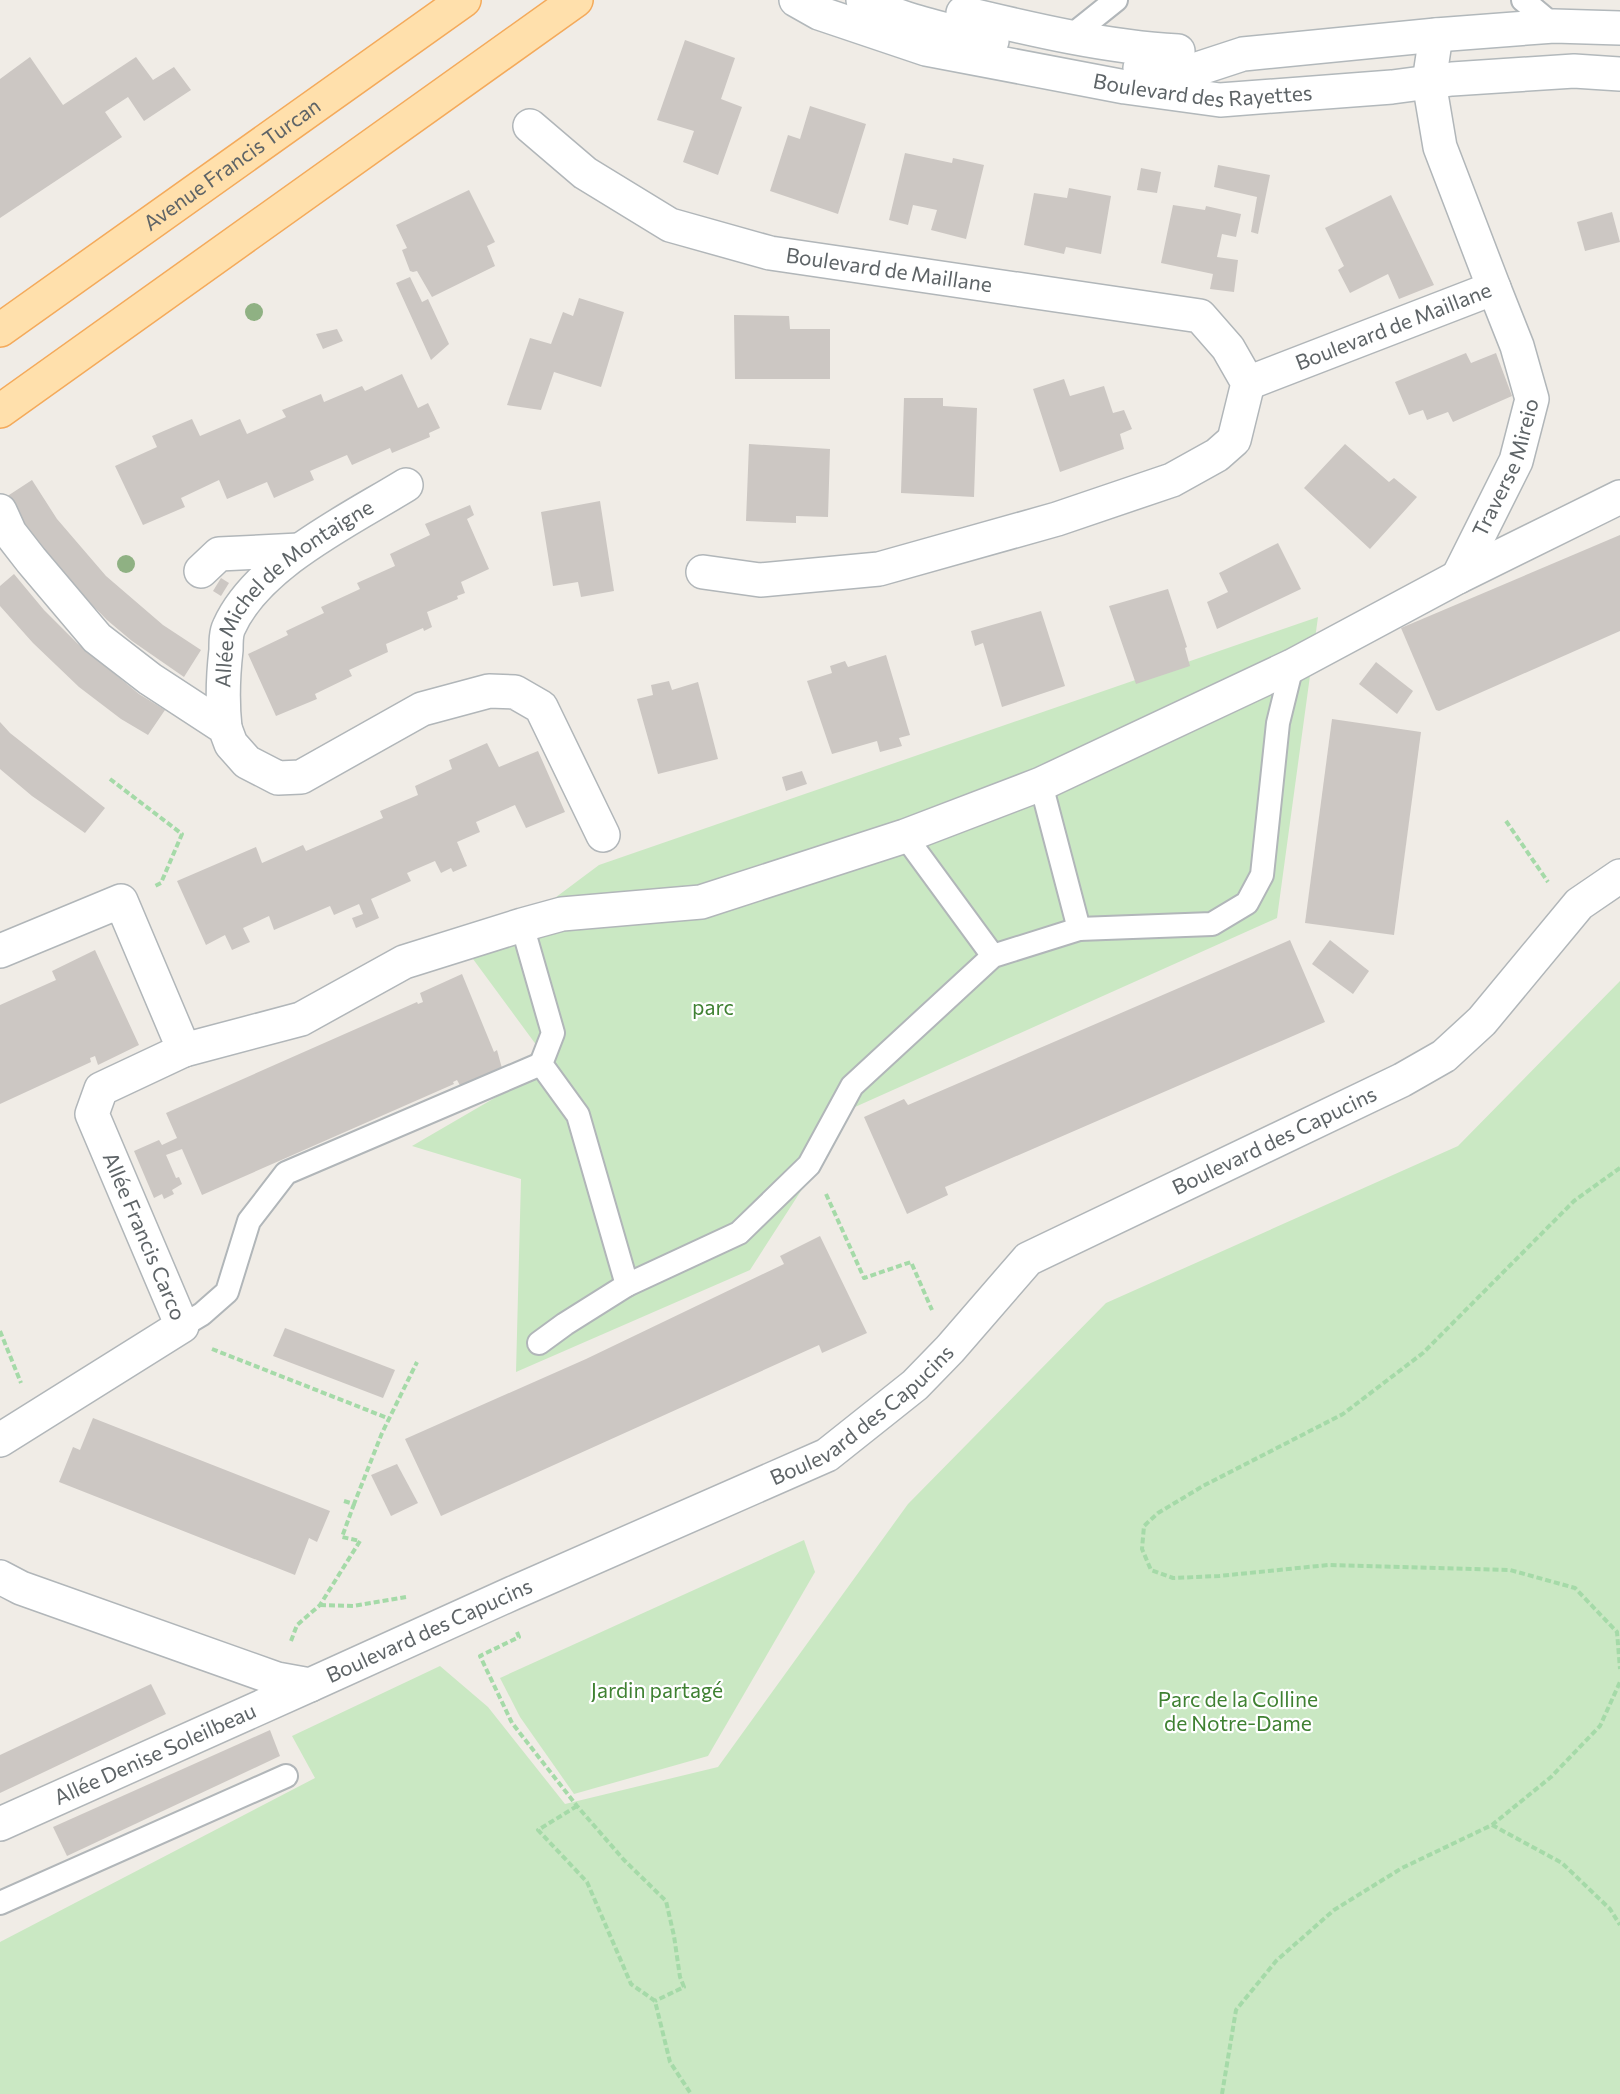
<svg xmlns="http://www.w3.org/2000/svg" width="1620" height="2094" font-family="Commissioner,sans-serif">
<rect width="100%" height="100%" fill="#f0ece6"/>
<g fill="#cae8c3">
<polygon points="1318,617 1277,918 855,1107 750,1270 516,1372 521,1179 412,1146 551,1065 473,959 599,865"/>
<polygon points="1620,981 1620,2094 0,2094 0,1942 315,1778 292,1736 440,1666 488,1707 565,1804 718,1767 908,1504 1106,1303 1458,1146"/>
<polygon points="804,1540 815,1572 708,1756 574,1794 520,1717 500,1678"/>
</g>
<g fill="#ccc7c3">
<polygon points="685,40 735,58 721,99 742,107 718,175 683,162 694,131 657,120"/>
<polygon points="30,57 63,105 136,57 153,80 174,67 191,90 144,121 128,97 105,112 122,137 0,218 0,79"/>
<polygon points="810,106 866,124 838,214 770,191 788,135 800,139"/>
<polygon points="905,153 952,163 953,158 984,165 966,239 931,230 937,210 913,205 908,225 889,220"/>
<polygon points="1218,165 1270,175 1258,234 1251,232 1257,197 1214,187"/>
<polygon points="1141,168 1161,172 1157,193 1137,190"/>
<polygon points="1069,188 1111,196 1101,254 1066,247 1064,254 1024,245 1034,193 1067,198"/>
<polygon points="469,190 495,242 487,246 495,266 432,297 417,271 413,272 410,271 402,250 407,248 396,225"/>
<polygon points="1391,195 1434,285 1399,299 1388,274 1350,293 1338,270 1344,266 1325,228"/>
<polygon points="1173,205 1205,210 1206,206 1241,214 1236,237 1222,234 1217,257 1238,260 1234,292 1210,289 1213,274 1161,263"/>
<polygon points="1612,212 1620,242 1585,251 1577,222"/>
<polygon points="410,277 422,302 428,299 449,344 431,360 396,283"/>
<polygon points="579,298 624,312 601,387 554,372 541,410 507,405 530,338 551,344 563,312 573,316"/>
<polygon points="734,315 789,316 790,329 830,329 830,379 735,379"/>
<polygon points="337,329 343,341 323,349 316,334"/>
<polygon points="1466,353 1471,363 1496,353 1512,396 1453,422 1448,412 1427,420 1423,410 1409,415 1395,382"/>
<polygon points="402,374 418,408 428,403 440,428 429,433 430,437 392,453 390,448 352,465 347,455 310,471 314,480 274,498 267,482 227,499 219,480 181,498 185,507 143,525 115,466 157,447 152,436 192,419 200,436 240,419 247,434 286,417 282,410 321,394 324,402 362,386 365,391"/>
<polygon points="1064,379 1070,396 1104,386 1113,413 1124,410 1132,429 1120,434 1124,449 1060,472 1033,389"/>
<polygon points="904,398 943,398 943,406 977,408 974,497 901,493"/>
<polygon points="749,444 830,449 828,517 796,516 796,523 746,521"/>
<polygon points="1345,444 1389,482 1394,478 1417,497 1370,549 1304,488"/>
<polygon points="32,480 57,519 106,576 163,625 201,650 184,677 132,641 107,620 62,574 23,523 6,497"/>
<polygon points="600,501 614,591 581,597 578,582 553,586 541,512"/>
<polygon points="470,505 474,515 467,519 489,569 461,582 465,593 457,596 458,599 427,612 432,627 424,631 423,628 386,644 388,652 349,670 352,676 315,694 317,699 276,716 248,654 288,635 286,631 324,613 321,607 360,589 357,583 395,566 390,554 430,535 425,524"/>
<polygon points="1620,535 1620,631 1439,711 1436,710 1401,628"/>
<polygon points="1278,543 1301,589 1217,629 1207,602 1228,592 1219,573"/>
<polygon points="14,574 44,610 77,643 139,694 165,710 148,735 121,719 79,687 33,643 0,606 0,586"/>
<polygon points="221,578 229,583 221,596 213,591"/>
<polygon points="1168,589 1187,647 1185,648 1190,666 1136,684 1109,606"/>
<polygon points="1041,611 1065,686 1002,707 983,643 975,646 971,631"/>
<polygon points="886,655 910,735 899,738 902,746 880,752 877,741 832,754 807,681 832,673 830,666 845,661 848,667"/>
<polygon points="1376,662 1413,691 1397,714 1359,684"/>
<polygon points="669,681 672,690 698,682 718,759 658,774 637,699 653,695 651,685"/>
<polygon points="1332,719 1421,732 1394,935 1305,923"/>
<polygon points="0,722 10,733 105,808 85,833 32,796 0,769"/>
<polygon points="487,743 499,767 538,751 565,812 526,828 515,805 476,822 480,832 457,842 467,866 453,872 451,868 441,873 435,861 407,873 411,881 371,899 379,918 356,928 352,918 363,914 359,904 334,915 330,906 274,930 269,916 243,928 250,942 232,950 225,935 206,945 177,881 256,847 262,863 303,845 306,851 383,818 380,811 418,795 415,786 452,769 449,760"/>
<polygon points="802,771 807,784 786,791 782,777"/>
<polygon points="1290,940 1325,1022 945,1187 948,1195 907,1214 864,1117 904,1099 908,1105"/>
<polygon points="1330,940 1369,971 1353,994 1312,964"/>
<polygon points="95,950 139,1045 98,1065 95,1056 90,1058 91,1062 0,1104 0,1005 56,980 52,971"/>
<polygon points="462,974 494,1052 497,1050 503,1072 462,1089 457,1080 453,1082 454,1084 202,1195 182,1149 166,1155 176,1178 179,1177 182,1184 172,1190 174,1194 164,1199 162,1194 154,1198 134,1151 159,1140 162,1145 177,1138 166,1113 417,1002 418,1004 423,1002 420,993"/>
<polygon points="820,1236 867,1333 822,1353 819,1345 441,1516 405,1439 586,1359 784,1264 780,1256"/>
<polygon points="285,1328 395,1370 383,1398 273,1356"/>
<polygon points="93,1418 330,1511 317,1542 309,1538 295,1575 59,1482 73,1447 80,1450"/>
<polygon points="397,1464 418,1503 391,1516 371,1475"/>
<polygon points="151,1684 166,1714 0,1793 0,1755"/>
<polygon points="270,1730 280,1756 67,1856 53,1827"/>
</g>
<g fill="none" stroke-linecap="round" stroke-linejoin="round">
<g stroke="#b1b6b9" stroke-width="26">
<g id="service">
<polyline points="1523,0 1554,26"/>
<polyline points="1071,36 1116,0"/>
<polyline points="1041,784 1079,929"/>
<polyline points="905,836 993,956"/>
<polyline points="522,925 553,1033 541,1064 578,1115 627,1285 565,1324 539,1343"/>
<polyline points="627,1285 739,1233 809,1165 852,1086 993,956 1079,929 1212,924 1247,903 1262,875 1278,723 1292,666"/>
<polyline points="182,1326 202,1314 227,1292 249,1221 286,1173 541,1064"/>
<polyline points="0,1903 286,1776"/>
</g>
</g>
<g stroke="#b1b6b9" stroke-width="36">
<g id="minor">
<path id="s1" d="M530,126L585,173L670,225L770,253L1200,316L1228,348L1248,383L1234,440L1217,455L1172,480L1057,519L879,569L760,580L703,572"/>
<path id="s2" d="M1248,383L1494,288L1440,147L1429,82L1436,35"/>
<polyline points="0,511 10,533 31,560 97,638 150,679 225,728 231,744 247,762 278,778 301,777 422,709 489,691 515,692 541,707 603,835"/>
<polyline points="201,571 219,554 299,550"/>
<path id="s3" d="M1458,577L1516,461L1532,399L1517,346L1494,288"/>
<path id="s4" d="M225,728C222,701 223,676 226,650C226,642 226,633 229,627C257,564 349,520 406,485"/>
<path id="s5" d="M0,951L121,901L184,1050L101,1089L92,1114L182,1326L0,1440"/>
<polyline points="184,1050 301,1019 404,962 522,925 562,914 701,902 905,836 1041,784 1292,666 1458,577 1620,497"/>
<path id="s6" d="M0,1577L21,1588L277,1679L310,1685L513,1593L827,1455L915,1385L950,1349L1028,1259L1402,1080L1444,1056L1482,1021L1579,904L1620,876"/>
<path id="s7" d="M0,1824L310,1685"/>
</g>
</g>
<g stroke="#b2b8bb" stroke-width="36">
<g id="secondary">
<path id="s8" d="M796,0L819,13L926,49L1125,87L1220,100L1392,87L1452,79L1574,71L1620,74"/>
<path d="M863,0C902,22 949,30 992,41"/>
<path d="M963,13C1034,30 1106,47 1178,51"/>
<polyline points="1140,68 1188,72 1243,54 1436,35 1554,26 1620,28"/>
</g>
</g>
<g stroke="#f4aa5b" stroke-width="36">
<g id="primary">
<path id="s9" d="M0,330L464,0"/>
<polyline points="0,411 576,0"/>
</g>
</g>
<g stroke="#a5daa8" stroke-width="4" stroke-dasharray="6 3" stroke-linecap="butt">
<polyline points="110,779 182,834 161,883 155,886"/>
<polyline points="1506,821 1548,882"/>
<polyline points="1620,1168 1574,1201 1423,1353 1343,1414 1203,1486 1158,1513 1144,1526 1142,1549 1151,1570 1173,1578 1219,1576 1328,1565 1510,1570 1575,1588 1617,1632 1620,1669"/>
<polyline points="826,1194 864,1278 911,1262 932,1310"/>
<polyline points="0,1331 21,1383"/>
<polyline points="212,1349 390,1419"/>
<polyline points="344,1501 354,1504 382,1433 417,1362"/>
<polyline points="320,1605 353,1606 406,1597"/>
<polyline points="517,1632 519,1637 480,1656 512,1723 577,1806 624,1860 666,1901 674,1936 680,1977 684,1987 655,2001"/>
<polyline points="291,1641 297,1625 320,1605 360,1541 342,1537 354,1504"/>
<polyline points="577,1806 538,1830 587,1882 631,1984 655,2001 670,2062 691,2094"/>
<polyline points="1492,1825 1562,1863 1610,1909 1620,1925"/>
<polyline points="1222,2094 1236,2010 1276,1961 1334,1910 1402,1868 1492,1825 1551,1777 1600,1726 1620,1682"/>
</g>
<use href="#service" stroke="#fff" stroke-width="22"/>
<use href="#minor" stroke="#fff" stroke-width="33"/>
<use href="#secondary" stroke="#fff" stroke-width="33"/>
<use href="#primary" stroke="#ffe0ac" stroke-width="33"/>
</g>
<g fill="#8fb183">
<circle cx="254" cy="312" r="9"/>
<circle cx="126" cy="564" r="9"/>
</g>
<g text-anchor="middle" stroke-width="4.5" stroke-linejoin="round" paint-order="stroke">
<g font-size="21" fill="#5e6467" stroke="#fff">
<text dy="7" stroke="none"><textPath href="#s8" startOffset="420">Boulevard des Rayettes</textPath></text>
<text dy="7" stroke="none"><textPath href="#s9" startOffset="285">Avenue Francis Turcan</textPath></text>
<text dy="7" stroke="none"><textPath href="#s1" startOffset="396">Boulevard de Maillane</textPath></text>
<text dy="7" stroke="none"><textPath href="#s2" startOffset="156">Boulevard de Maillane</textPath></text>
<text dy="7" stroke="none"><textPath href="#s3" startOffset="120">Traverse Mireio</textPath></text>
<text dy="7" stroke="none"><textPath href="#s4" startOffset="166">Allée Michel de Montaigne</textPath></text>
<text dy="7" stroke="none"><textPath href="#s6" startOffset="1450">Boulevard des Capucins</textPath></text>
<text dy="7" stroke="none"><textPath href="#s5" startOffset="544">Allée Francis Carco</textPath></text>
<text dy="7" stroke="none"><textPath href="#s6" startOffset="946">Boulevard des Capucins</textPath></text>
<text dy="7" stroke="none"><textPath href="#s6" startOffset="460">Boulevard des Capucins</textPath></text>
<text dy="7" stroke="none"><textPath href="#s7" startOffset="170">Allée Denise Soleilbeau</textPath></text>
</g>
<g font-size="21" fill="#3f8132" stroke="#fff">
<text x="713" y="1015">parc</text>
<text x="657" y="1698">Jardin partagé</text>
<text x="1238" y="1707">Parc de la Colline<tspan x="1238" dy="24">de Notre-Dame</tspan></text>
</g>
</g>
</svg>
